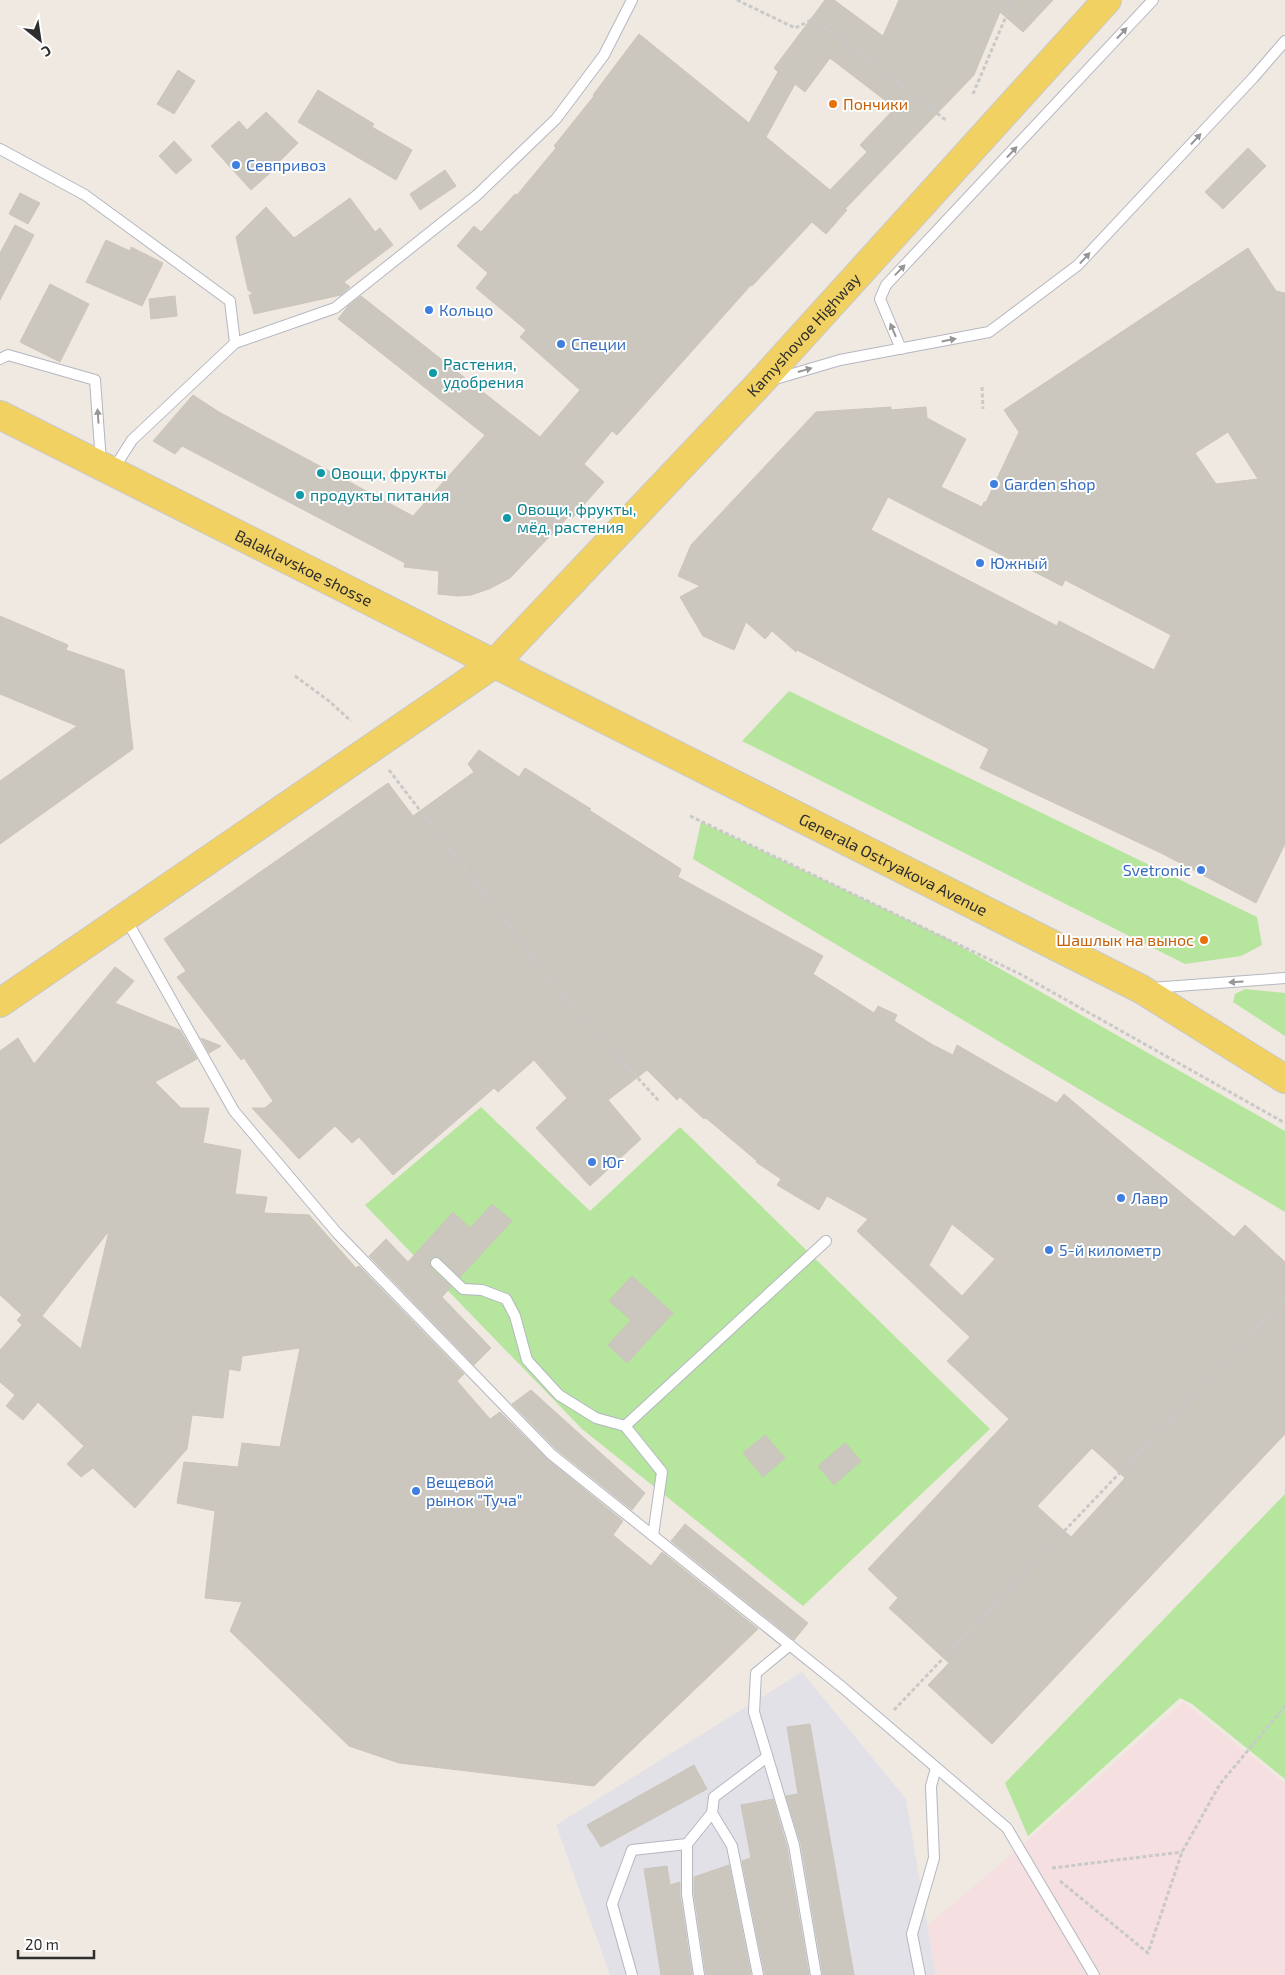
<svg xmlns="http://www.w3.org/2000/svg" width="1285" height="1975" font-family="'Exo 2',sans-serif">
<rect width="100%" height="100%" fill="#efe9e1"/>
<polygon fill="#e3e1e8" points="802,1672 906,1799 936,1975 610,1975 556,1825"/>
<polygon fill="#f5dfe0" points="1183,1702 1285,1783 1285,1975 936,1975 928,1925 1019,1848"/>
<g fill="#b6e59e">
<polygon points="789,691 1257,917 1262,945 1241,956 1185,964 742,741"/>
<polygon points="701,822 948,939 1285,1131 1285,1212 693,859"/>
<polygon points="1245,989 1285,993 1285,1036 1233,1002 1235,994"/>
<polygon points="481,1107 590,1211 680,1127 990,1429 803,1606 582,1429 365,1205"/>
<polygon points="1285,1494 1285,1779 1192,1704 1180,1698 1028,1836 1005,1783"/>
</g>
<g fill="#cbc7bf" stroke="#cbc5ba" fill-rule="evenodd">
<path d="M825,0H834L883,36L899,0H1053L1023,32L1000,12L974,75L845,209L847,210L826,234L812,222L752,286L751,285L617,435L612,431L584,464L604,482L572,518L570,515L510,578L489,589L471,595L457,596L438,594L439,571L404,567L405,563L182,446L175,454L153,441L193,395L219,412L413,516L485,435L338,319L348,306L361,296L540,437L580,390L520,337L526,330L476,288L488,273L457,246L474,226L481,232L515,194L517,195L556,148L554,146L594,96L593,95L639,34L749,123L778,72L774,68ZM830,58L895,108L860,145L867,152L830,190L766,137L795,84L805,92Z"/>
<polygon points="178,70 195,81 174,114 157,104"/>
<polygon points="318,90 374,124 372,127 412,150 396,180 298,122"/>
<polygon points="266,112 298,143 277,164 278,166 251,190 211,146 239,121 247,130"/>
<polygon points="174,141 192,160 176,174 159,156"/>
<polygon points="1248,148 1266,166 1223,209 1205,192"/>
<polygon points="445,170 456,186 420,210 410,194"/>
<polygon points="20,193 40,203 28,224 9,214"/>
<polygon points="350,198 375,232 380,228 393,245 344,282 350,287 341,295 254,314 249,295 253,294 248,290 236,237 266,207 294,238"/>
<polygon points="15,225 34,235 0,300 0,253"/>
<polygon points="106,240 130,251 131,247 163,263 142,306 86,282"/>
<path d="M1248,248L1276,291L1285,293V844L1256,903L1163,854L980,768L989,749L797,650L796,652L772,631L765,639L746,622L734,650L703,636L680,597L700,586L678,576L691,545L816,412L891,407V410L926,407L927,418L966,439L941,487L982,507L984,502H986L1019,432L1004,410ZM1228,432L1258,479L1216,484L1195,453ZM888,497L1062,586L1065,580L1171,635L1154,670L1059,621L1057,626L871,530Z"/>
<polygon points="50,284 89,304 60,362 20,342"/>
<polygon points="175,296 177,316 151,319 149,299"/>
<polygon points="0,616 68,645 66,650 124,670 133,749 0,844 0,781 77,726 0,694"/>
<path d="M479,750L519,777L525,768L591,809L589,810L681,869L678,877L823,956L813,974L874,1013L878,1006L897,1015L894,1021L933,1045L953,1055L957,1045L1057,1103L1064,1094L1234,1237L1245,1225L1285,1262V1434L992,1744L928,1685L949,1663L889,1608L898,1598L868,1569L1009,1419L947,1361L970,1337L857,1231L868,1219L827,1196L819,1210L777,1185L781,1179L756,1162L757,1161L706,1118L704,1119L680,1097L677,1100L647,1070L608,1100L641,1139L590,1186L536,1128L567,1098L534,1060L498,1092L494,1088L393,1175L359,1137L352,1143L335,1126L299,1159L252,1108H265L273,1101L244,1058L241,1060L177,977L186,971L164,939L388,783L413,816L474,772L468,764ZM952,1224L995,1259L962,1296L929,1265ZM1092,1448L1125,1478L1071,1537L1037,1506Z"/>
<path d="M115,967L134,981L115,1003L180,1030L197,1059L155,1082L181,1108H209L203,1143L241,1150L235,1194L267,1197L264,1213L309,1215L356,1268L359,1266L464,1374L457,1381L490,1419L500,1412L547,1459L623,1521L613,1535L651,1566L662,1552L758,1629L594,1786L399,1763L349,1746L230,1631L242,1602L205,1598L215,1511L177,1503L184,1462L238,1467L242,1443L280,1447L300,1348L242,1356L240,1371L229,1369L223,1418L192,1415L187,1449L135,1508L93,1468L81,1477L67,1464L84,1446L38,1402L23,1420L6,1406L15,1395L0,1382V1350L22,1325L17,1320L22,1315L0,1295V1051L18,1038L34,1064ZM109,1231L81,1349L42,1316Z"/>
<polygon points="201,1038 221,1046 209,1053"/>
<polygon points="492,1204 512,1221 460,1277 438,1256 431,1258 429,1262 431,1268 451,1287 442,1297 491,1348 474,1365 369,1256 386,1239 408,1262 453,1212 470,1228"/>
<polygon points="632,1276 673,1313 627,1363 608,1345 631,1320 609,1301"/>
<polygon points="531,1390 645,1493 632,1510 556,1449 512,1404"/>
<polygon points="765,1435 785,1458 763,1477 743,1453"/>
<polygon points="845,1443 861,1461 834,1485 818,1466"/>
<polygon points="685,1524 808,1623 794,1640 671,1541"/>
<polygon points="810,1724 854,1975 823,1975 801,1844 786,1796 798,1794 787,1727"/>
<polygon points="694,1765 707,1789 601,1847 587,1825"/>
<polygon points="773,1799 787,1847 809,1975 765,1975 742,1861 751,1858 741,1805"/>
<polygon points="729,1865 751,1975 706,1975 694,1893 694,1877"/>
<polygon points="667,1866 670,1885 680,1882 680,1895 692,1975 661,1975 644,1869"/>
</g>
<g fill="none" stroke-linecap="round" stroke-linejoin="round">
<g stroke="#b4b7c1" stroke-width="12">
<g id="service">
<polyline points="0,149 85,195 230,301 235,343"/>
<polyline points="901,349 880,299 886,285 1153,0"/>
<polyline points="0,359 8,355 95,380 101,462"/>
<polyline points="772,380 840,360 989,332 1078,265 1253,78 1285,41"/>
<polyline points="113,470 132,440 235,343 335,308 477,195 556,119 604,55 632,0"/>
<polyline points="126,919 234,1111 337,1233 551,1454 842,1687 1007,1828 1094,1975"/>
<polyline points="1151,988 1285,978"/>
<polyline points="436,1263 463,1289 482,1290 506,1299 515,1316 527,1360 559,1395 596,1418 625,1426"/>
<polyline points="653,1536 662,1472 625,1426 826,1241"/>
<polyline points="790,1645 756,1673 754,1712 794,1845 816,1975"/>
<polyline points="632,1975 612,1904 632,1850 687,1844"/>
<polyline points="699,1975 687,1894 687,1844 712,1813"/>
<polyline points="758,1975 732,1846 712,1813 714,1797 767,1757"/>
<polyline points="920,1975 912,1934 934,1858 931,1786 936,1768"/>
</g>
</g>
<g stroke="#c9c9c9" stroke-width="30">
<g id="primary">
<path id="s1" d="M0,415L1141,989L1285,1079"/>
<path id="s2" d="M0,1003L494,664L759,384L1107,0"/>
</g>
</g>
<g stroke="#c9c9c9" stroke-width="3" stroke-dasharray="4 2.5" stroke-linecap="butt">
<polyline points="737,0 795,28 814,19 947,121"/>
<polyline points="973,94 1013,0"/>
<polyline points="982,387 983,409"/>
<polyline points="295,676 329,701 351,721"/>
<polyline points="389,770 558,991 659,1101"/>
<polyline points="690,816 1020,974 1285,1123"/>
<polyline points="894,1710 1285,1299"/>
<polyline points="1052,1868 1182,1852"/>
<polyline points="1060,1881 1148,1953 1182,1852 1220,1784 1285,1706"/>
</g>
<use href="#service" stroke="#fff" stroke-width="10"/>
<use href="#primary" stroke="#f2d163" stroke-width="28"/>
</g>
<defs><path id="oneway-solid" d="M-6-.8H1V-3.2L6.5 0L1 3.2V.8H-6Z" transform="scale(1.25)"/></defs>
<g fill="#969696">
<use href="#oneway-solid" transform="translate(1122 33) rotate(-47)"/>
<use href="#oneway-solid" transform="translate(1196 139) rotate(-47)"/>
<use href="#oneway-solid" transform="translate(1012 152) rotate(-47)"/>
<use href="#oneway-solid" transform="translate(1085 258) rotate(-47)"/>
<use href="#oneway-solid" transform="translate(900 270) rotate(-46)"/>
<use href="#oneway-solid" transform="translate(893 330) rotate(-113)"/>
<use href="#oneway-solid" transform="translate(949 340) rotate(-11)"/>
<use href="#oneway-solid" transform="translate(805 370) rotate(-16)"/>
<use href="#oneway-solid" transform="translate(98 416) rotate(-94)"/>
<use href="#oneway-solid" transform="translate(1236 982) rotate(176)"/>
</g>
<g fill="#e8710a" stroke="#fff" stroke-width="2">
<circle cx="833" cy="104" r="5"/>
<circle cx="1204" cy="940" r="5"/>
</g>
<g fill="#3f7fe0" stroke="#fff" stroke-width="2">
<circle cx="236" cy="165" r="5"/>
<circle cx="429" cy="310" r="5"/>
<circle cx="561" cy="344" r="5"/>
<circle cx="994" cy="484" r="5"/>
<circle cx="980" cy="563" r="5"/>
<circle cx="1201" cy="870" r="5"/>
<circle cx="592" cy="1162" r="5"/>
<circle cx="1121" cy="1198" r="5"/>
<circle cx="1049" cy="1250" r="5"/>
<circle cx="416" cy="1491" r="5"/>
</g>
<g fill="#0f9aa8" stroke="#fff" stroke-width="2">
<circle cx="433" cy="373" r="5"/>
<circle cx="321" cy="473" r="5"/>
<circle cx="300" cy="495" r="5"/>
<circle cx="507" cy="518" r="5"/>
</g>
<g text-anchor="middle" stroke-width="4" stroke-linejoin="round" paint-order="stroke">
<g font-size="16" fill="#c56008" stroke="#fff" text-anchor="start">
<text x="843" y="110">Пончики</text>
<text x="1194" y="946" text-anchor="end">Шашлык на вынос</text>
</g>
<g font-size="16" fill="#366cbe" stroke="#fff" text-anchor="start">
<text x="246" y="171">Севпривоз</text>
<text x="439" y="316">Кольцо</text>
<text x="571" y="350">Специи</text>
<text x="1004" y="490">Garden shop</text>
<text x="990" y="569">Южный</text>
<text x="1191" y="876" text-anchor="end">Svetronic</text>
<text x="602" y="1168">Юг</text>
<text x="1131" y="1204">Лавр</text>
<text x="1059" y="1256">5-й километр</text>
<text x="426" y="1488">Вещевой<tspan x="426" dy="18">рынок "Туча"</tspan></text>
</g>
<g font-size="16" fill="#2e2e2e" stroke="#fff">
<text dy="6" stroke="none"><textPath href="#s2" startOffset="1051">Kamyshovoe Highway</textPath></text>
<text dy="6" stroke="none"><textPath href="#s1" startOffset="340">Balaklavskoe shosse</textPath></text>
<text dy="6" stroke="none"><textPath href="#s1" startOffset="1000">Generala Ostryakova Avenue</textPath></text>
</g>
<g font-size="16" fill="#0d838f" stroke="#fff" text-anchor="start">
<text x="443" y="370">Растения,<tspan x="443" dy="18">удобрения</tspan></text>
<text x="331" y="479">Овощи, фрукты</text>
<text x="310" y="501">продукты питания</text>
<text x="517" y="515">Овощи, фрукты,<tspan x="517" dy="18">мёд, растения</tspan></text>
</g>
</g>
<g transform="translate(40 40) rotate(150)" stroke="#ffffff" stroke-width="4" paint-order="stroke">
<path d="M0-4L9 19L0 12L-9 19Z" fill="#2e2e2e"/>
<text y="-8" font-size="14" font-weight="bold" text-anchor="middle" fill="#2e2e2e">С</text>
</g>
<path d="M18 1950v8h76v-8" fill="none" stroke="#2e2e2e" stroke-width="2.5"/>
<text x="25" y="1950" font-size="15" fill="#2e2e2e" stroke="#ffffff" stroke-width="4" paint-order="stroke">20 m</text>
</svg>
